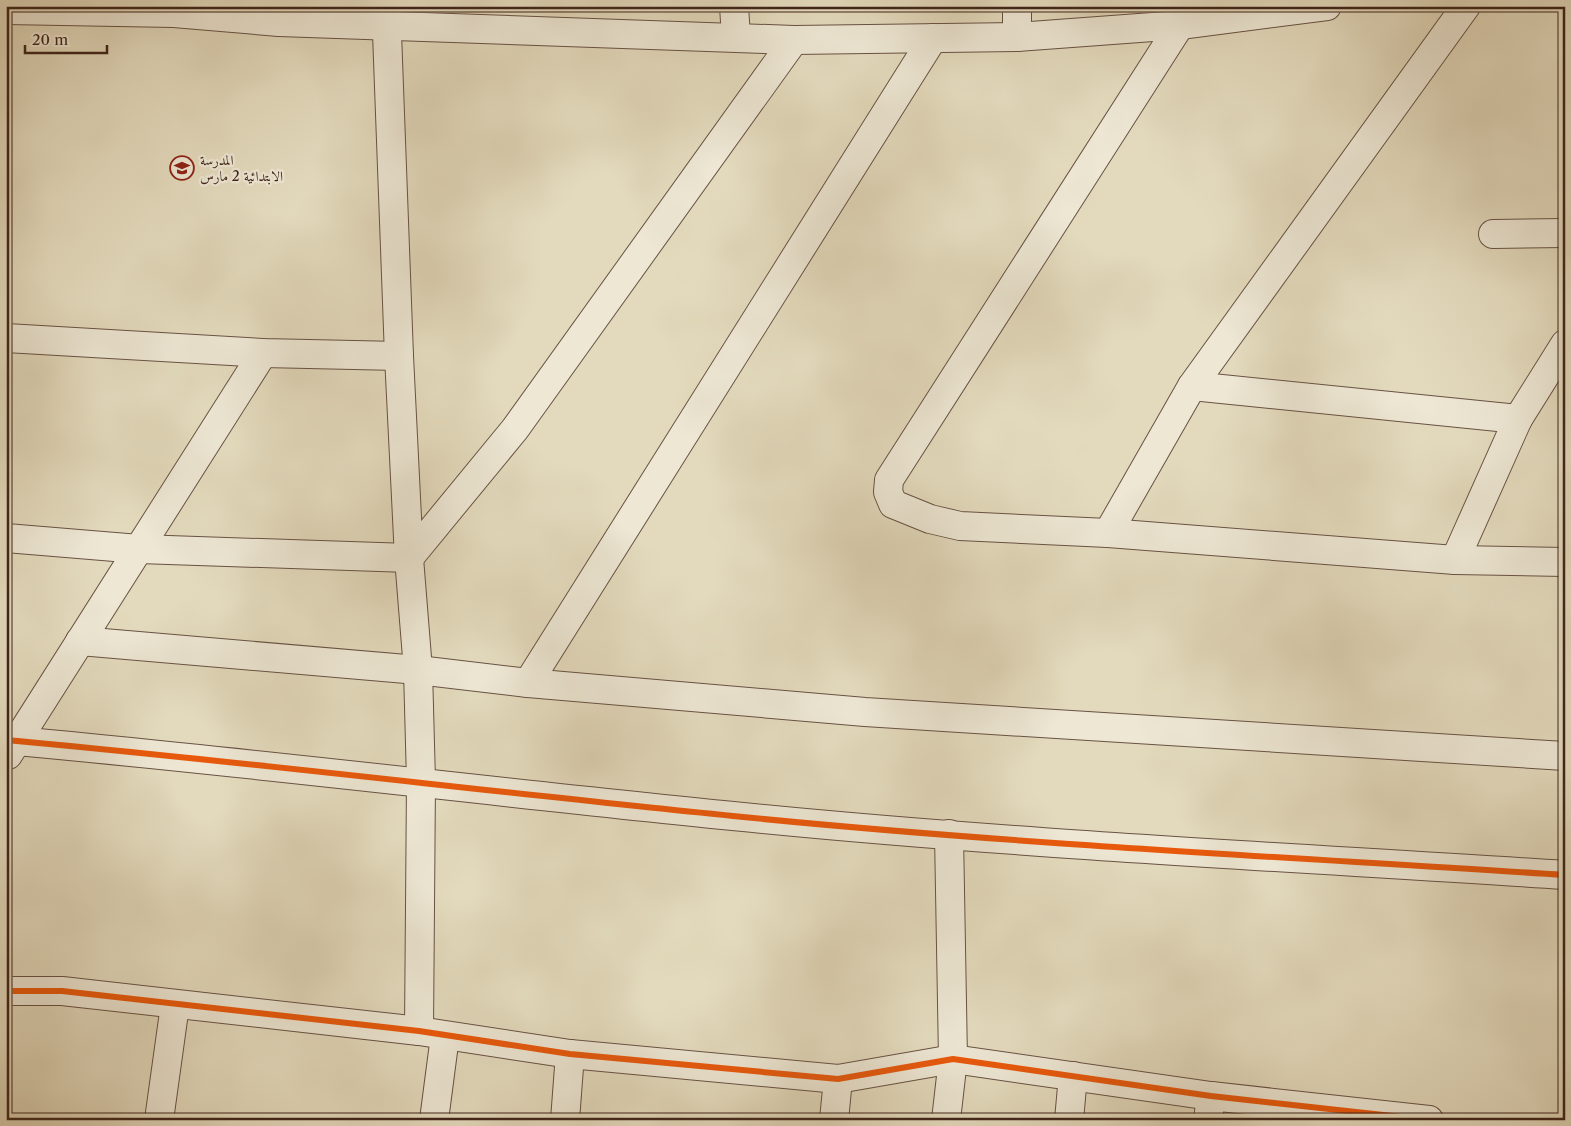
<svg xmlns="http://www.w3.org/2000/svg" width="1571" height="1126" font-family="'Libre Caslon Text',Amiri,serif">
<rect width="100%" height="100%" fill="#e3dabd"/>
<filter id="stains"><feTurbulence type="fractalNoise" baseFrequency=".004" numOctaves="4"/><feColorMatrix values="0 0 0 0 .2 0 0 0 0 .09 0 0 0 0 .02 0 0 0 .5 -.17"/></filter>
<radialGradient id="worn" r=".72"><stop offset=".6" stop-color="#630" stop-opacity="0"/><stop offset="1" stop-color="#630" stop-opacity=".3"/></radialGradient>
<g fill="none" stroke-linecap="round" stroke-linejoin="round">
<g stroke="#685244" stroke-width="30">
<g id="minor">
<polyline points="386,6 399,356 409,558 418,670 421,781 419,1031"/>
<polyline points="734,6 736,37"/>
<polyline points="6,10 174,13 279,22 794,40 1017,37 1180,25 1327,6"/>
<polyline points="1180,25 889,480 888,492 893,504 930,519 960,526 1108,533 1455,560 1565,562"/>
<polyline points="1017,37 1017,6"/>
<polyline points="1493,234 1565,233"/>
<polyline points="6,338 263,353 399,356"/>
<polyline points="1192,386 1518,419"/>
<polyline points="1108,533 1192,386 1466,6"/>
<polyline points="6,538 139,549 409,558 515,429 794,40"/>
<polyline points="1455,560 1518,419 1565,344"/>
<polyline points="80,641 418,670 528,683 865,712 1565,756"/>
<polyline points="528,683 933,38"/>
<path d="M6,740C249,762 491,792 733,816C1010,844 1288,857 1565,875"/>
<polyline points="8,755 263,353"/>
<polyline points="6,991 62,991 419,1031 570,1054 838,1079 953,1059 1211,1096 1429,1120"/>
<polyline points="159,1120 175,1005"/>
<polyline points="434,1120 445,1036"/>
<polyline points="565,1120 570,1054"/>
<polyline points="834,1120 838,1079"/>
<polyline points="946,1120 953,1059 949,834"/>
<polyline points="1069,1120 1073,1076"/>
<polyline points="1208,1120 1211,1096"/>
</g>
</g>
<use href="#minor" stroke="#ede7d4" stroke-width="28"/>
<g stroke="#ede7d4" stroke-width="9">
<g id="cycleway">
<path d="M6,740C249,762 491,792 733,816C1010,844 1288,857 1565,875"/>
<polyline points="6,991 62,991 419,1031 570,1054 838,1079 953,1059 1211,1096 1429,1120"/>
</g>
</g>
<use href="#cycleway" stroke="#e8590c" stroke-width="6"/>
</g>
<defs>
<g id="school-ring" transform="scale(1.25)"><circle r="9.5" fill="#ede7d4" stroke="#8f2418" stroke-width="1.5"/><path d="M0-5L7-2L0 1L-7-2ZM-4 1L0 2.5L4 1V4Q0 6-4 4Z" fill="#8f2418"/></g>
</defs>
<g fill-rule="evenodd">
<use href="#school-ring" x="182" y="168"/>
</g>
<g text-anchor="middle" stroke-width="4.5" stroke-linejoin="round" paint-order="stroke">
<g font-size="14" fill="#3f251b" stroke="#ede7d4" text-anchor="start">
<text x="200" y="165">المدرسة<tspan x="200" dy="16">الابتدائية 2 مارس</tspan></text>
</g>
</g>
<rect width="1571" height="1126" fill="none" stroke="#e3dabd" stroke-width="25"/>
<rect x="8" y="8" width="1556" height="1111" fill="none" stroke="#3f251b" stroke-width="2.5"/>
<rect x="12" y="12" width="1546" height="1101" fill="none" stroke="#3f251b"/>
<path d="M25 45v8h82v-8" fill="none" stroke="#3f251b" stroke-width="2.5"/>
<text x="32" y="45" font-size="15" fill="#3f251b" stroke="#ede7d4" stroke-width="4" paint-order="stroke">20 m</text>
<rect width="100%" height="100%" filter="url(#stains)"/>
<rect width="100%" height="100%" fill="url(#worn)"/>
</svg>
